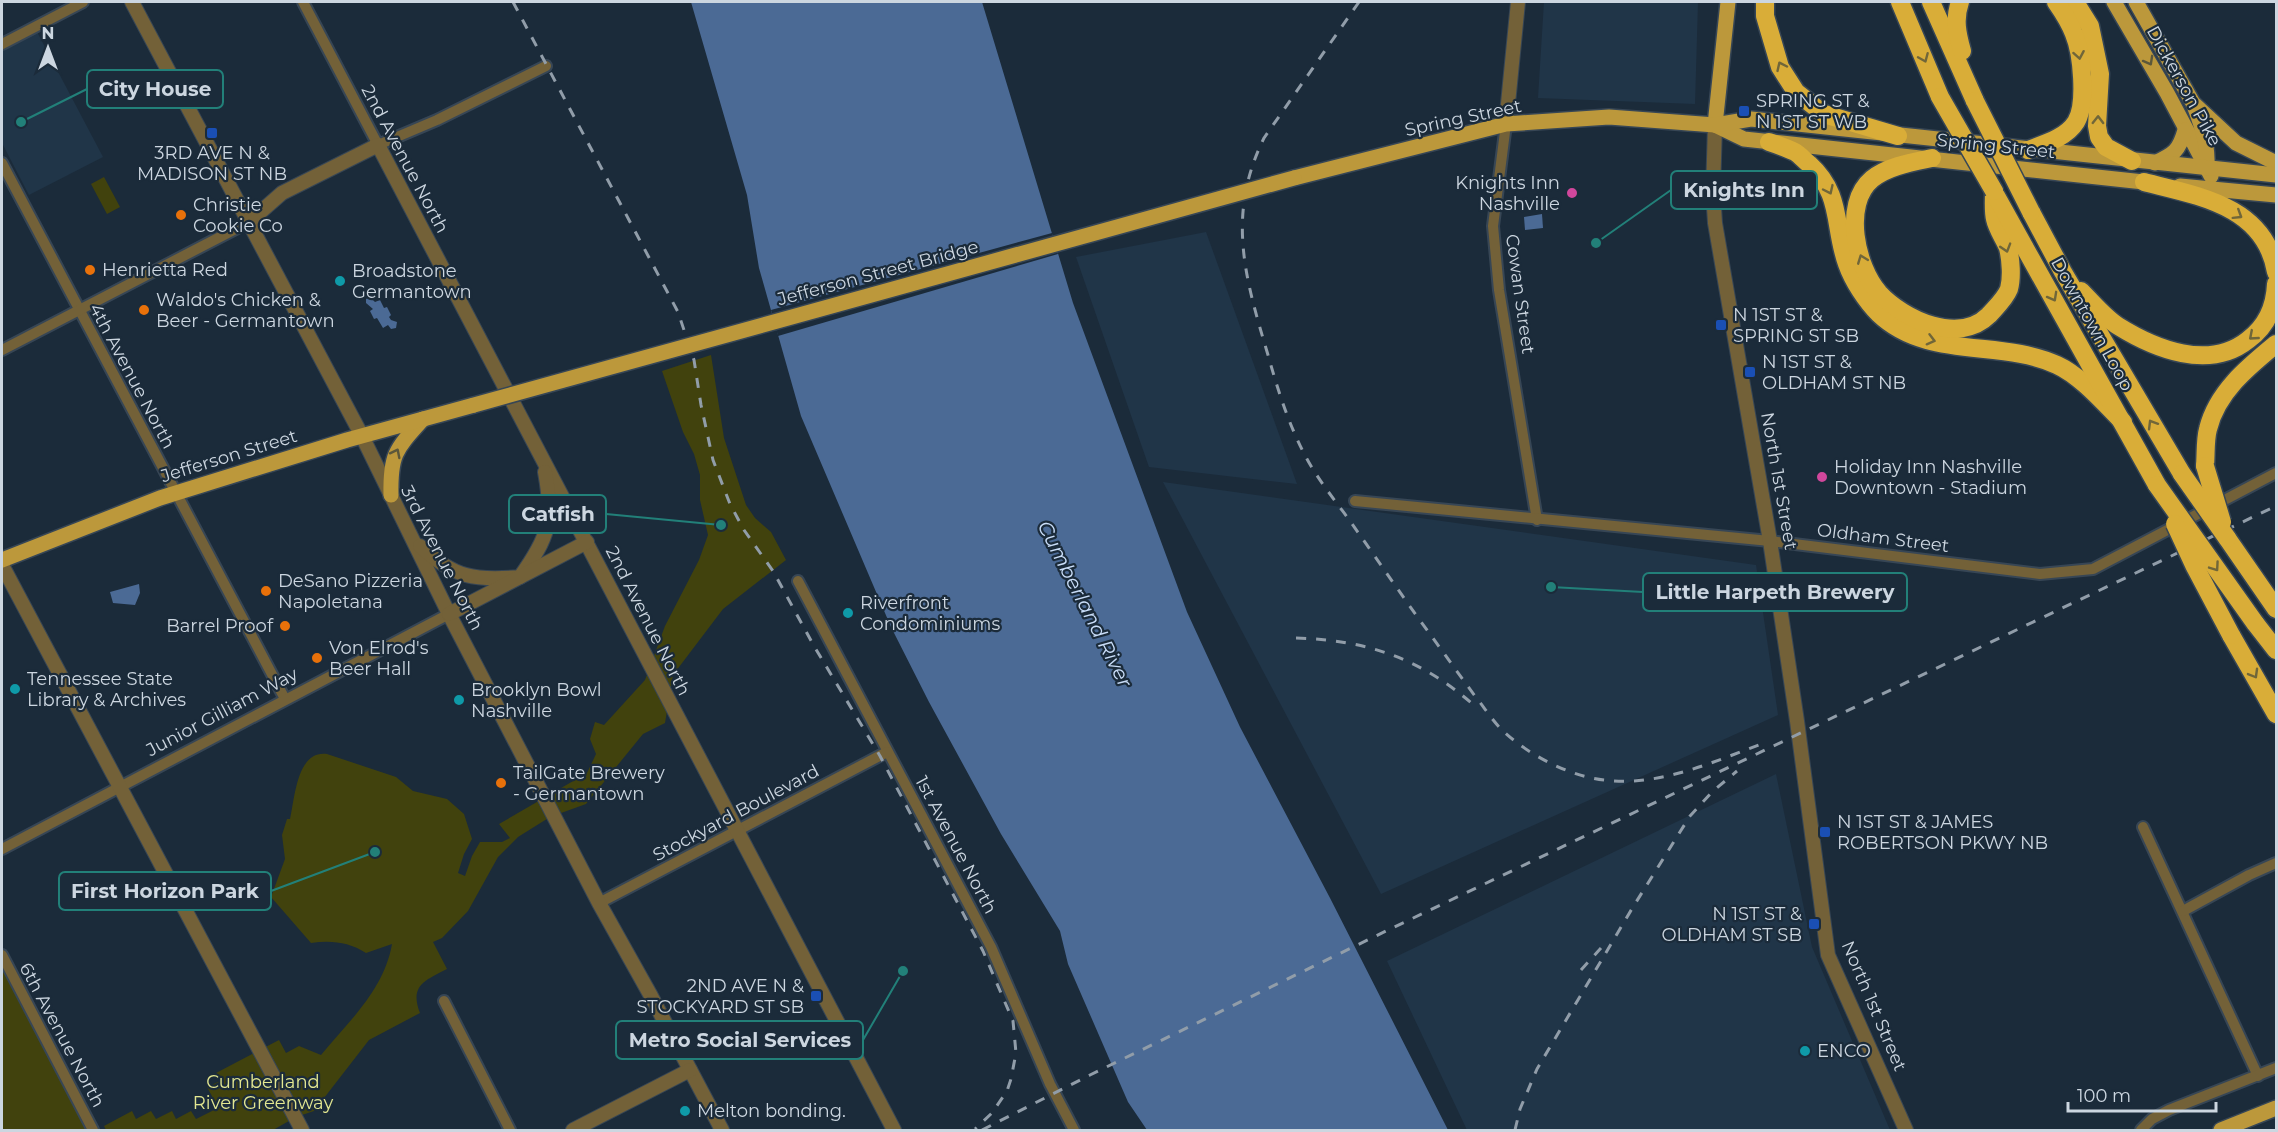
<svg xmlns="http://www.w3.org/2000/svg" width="2278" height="1132" font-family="Montserrat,sans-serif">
<rect width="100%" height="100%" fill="#1b2b3a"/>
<g fill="#203548">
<polygon points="1544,2 1698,2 1695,104 1538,98"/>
<polygon points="36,30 103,157 29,195 2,143 2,48"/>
<polygon points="1206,232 1297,484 1149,467 1076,257"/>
<polygon points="1163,482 1756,565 1778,715 1381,894"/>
<polygon points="1776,774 1812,947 1890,1130 1467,1130 1387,961"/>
</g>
<g fill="#41420d">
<polygon points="104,177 120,207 107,214 91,184"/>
<path d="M711,355L724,438L746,505L755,518L771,532L786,560L723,609L673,675L665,723L643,734L586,804L550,817L518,837L498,857L468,911L442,938L433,942L447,969C426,980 409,985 420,1013L369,1040L314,1111L296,1117L273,1130H106L104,1126L132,1111L136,1119L151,1111L156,1119L172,1111L176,1119L191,1111L196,1119L218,1108L207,1087L220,1081L216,1073L279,1040L286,1053L299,1046L321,1055C349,1021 384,990 392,944L366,953C349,942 331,940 311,943L271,897L285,859L282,835L287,819H290C295,797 297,750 327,754L396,777L413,791L447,799L464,814L472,839L464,854L458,873L465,876L472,856L480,842H502L510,838L499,824L587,773L596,754L590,739L595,722L604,725L645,680L665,626L699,560L708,535L700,500V475L694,454L683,432L662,371Z"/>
<polygon points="2,955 93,1130 2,1130"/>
</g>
<g fill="#4b6a95">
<polygon points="691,2 982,2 1073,303 1187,612 1240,727 1330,898 1448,1130 1147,1130 1128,1102 1068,964 1060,931 1001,834 929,702 891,627 801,416 759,268 747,195"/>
<polygon points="1542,214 1543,228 1525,230 1524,217"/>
<polygon points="370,297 375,302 380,300 384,308 387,307 391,315 389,317 391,320 397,322 396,328 391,329 388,325 383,328 377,318 374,319 370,311 373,309 366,303 366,299"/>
<polygon points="139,584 140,593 135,605 113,603 110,592"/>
</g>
<polygon fill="#1b2b3a" points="1052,233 1058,254 778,336 771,310"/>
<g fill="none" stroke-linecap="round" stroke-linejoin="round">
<g stroke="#374655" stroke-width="14">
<g id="minor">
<polyline points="303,2 378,145 437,120 546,66"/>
<polyline points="2,44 83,2"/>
<polyline points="1506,124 1493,226 1499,290 1537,520"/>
<polyline points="2,163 285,699"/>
<polyline points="2,350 249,222"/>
<polyline points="1355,501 1770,541 2040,574 2093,569 2276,473"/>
<polyline points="798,581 991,947 1050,1084 1074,1130"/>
<polyline points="2143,827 2258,1076"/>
<polyline points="2,849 449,614"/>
<polyline points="599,903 887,752"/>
<polyline points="2183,911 2249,875 2276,863"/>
<polyline points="2,955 93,1130"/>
<polyline points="444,1001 510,1130"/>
<polyline points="2141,1130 2152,1119 2169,1110 2276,1068"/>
</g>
</g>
<g stroke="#374655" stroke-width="16">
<g id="tertiary">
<polyline points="132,2 362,436 449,614 599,903 651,996 722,1130"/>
<polyline points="1506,124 1518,2"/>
<polyline points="1715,125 1713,192 1715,223 1770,541 1797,721 1828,955 1906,1130"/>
<polyline points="249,222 282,193 378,145 894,1130"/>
<path d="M420,546C454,578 475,581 520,577C549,537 554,520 545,472"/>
<polyline points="2,565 302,1130"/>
<polyline points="449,614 587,542"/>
<polyline points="573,1130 690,1070"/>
</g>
</g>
<g stroke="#374655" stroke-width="18">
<g id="primary">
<polyline points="2114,2 2167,93 2211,176"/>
<polyline points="2136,2 2193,103 2236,143 2276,163"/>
<path d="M2195,108C2203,129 2208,146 2207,168"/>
<polyline points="1715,125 1744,139 2153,183"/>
<polyline points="1715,125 1728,2"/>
<path d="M2155,163C2174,154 2179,151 2185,130"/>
<polyline points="1294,178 1506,124 1609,117 1715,125 1751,119 2276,175"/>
<polyline points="2180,186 2276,195"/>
<path d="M391,495C390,454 396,449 423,419"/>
<polyline points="2,560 160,498 347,440 474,405"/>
<polyline points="2221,1130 2276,1108"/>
</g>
</g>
<g stroke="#374655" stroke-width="21">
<g id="motorway">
<polyline points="1765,2 1765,16 1780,67 1796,92 1824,114 1898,136"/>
<polyline points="1900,2 1940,97"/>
<polyline points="1931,2 1975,101"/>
<path d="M1960,2C1954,19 1957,33 1962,51"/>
<polyline points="2075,2 2090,26 2100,74 2097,126 2099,137 2106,147 2132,161"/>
<path d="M1769,142C1778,145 1787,148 1795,152C1800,155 1804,160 1809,164C1843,195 1833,225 1847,264C1853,281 1866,301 1879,314C1927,360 2001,339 2057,365C2081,376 2104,403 2123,422"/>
<path d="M2028,150C2044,144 2066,138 2076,122C2087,104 2082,53 2074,34C2070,23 2063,12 2056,2"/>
<path d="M1932,158C1913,162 1888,166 1872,179C1842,204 1856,267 1879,293C1904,320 1959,345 1989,315C1996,307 2005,299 2009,289C2012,278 2011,260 2008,248C2004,238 1997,229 1995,219C1993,211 1994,200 1994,191"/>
<path d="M2144,182C2199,196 2265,206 2276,272"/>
<polyline points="1996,196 2157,485"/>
<polyline points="2031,212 2063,272 2182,474"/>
<path d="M2081,291C2092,302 2104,317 2118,326C2155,349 2209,371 2248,340C2267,326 2275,307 2276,284"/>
<path d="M2205,466C2206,454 2205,440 2208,429C2217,392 2248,367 2276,344"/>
<polyline points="2227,538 2276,609"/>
<polyline points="2255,623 2276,650"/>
<polyline points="2231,635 2276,714"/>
</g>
</g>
<use href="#minor" stroke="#736138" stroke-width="10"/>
<use href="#tertiary" stroke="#736138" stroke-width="14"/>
<use href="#primary" stroke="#bc983b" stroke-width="15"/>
<use href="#motorway" stroke="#d9ad38" stroke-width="18"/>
<g stroke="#919da9" stroke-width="3" stroke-dasharray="10 10" stroke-linecap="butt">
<polyline points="513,2 678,312 694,360 701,405 713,460 730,504 744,530 773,571 814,646 880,756 983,951 1013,1021 1016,1053 1011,1079 1007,1091 992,1113 975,1129"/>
<path d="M1359,2L1264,138C1226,215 1245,278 1268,355C1279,394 1291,432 1311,466C1323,486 1337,503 1350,521C1372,552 1394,584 1416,615C1436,642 1455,669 1475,696C1484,707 1492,720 1502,730C1521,748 1546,763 1571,772C1638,797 1702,766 1764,743"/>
<path d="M1296,638C1368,640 1422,659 1476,707"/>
<polyline points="1581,970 1601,948"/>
<polyline points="982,1130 1090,1075 1386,931 2276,506"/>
<polyline points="1515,1130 1520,1109 1537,1069 1633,907 1690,816 1712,792 1737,771"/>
</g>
<g stroke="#374655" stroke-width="18" stroke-linecap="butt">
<polyline id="primary-bridge" points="474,405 1294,178"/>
</g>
<g stroke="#374655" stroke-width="21" stroke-linecap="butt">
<g id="motorway-bridge">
<polyline points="1940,97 1994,191"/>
<polyline points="1975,101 2031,212"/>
<polyline points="2205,466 2222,522"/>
<polyline points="2182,474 2227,538"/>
<polyline points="2157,485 2255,623"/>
<polyline points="2175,524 2194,565 2231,635"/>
</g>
</g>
<use href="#primary-bridge" stroke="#bc983b" stroke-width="15"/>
<use href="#motorway-bridge" stroke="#d9ad38" stroke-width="18"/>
</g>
<defs><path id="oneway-chevron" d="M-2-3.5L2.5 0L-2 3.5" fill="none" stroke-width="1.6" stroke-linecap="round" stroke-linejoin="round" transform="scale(1.5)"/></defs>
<g stroke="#706639">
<use href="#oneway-chevron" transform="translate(2079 55) rotate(80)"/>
<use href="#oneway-chevron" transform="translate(1924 58) rotate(67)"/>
<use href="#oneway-chevron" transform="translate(1781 66) rotate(-115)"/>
<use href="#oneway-chevron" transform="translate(2098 120) rotate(-89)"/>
<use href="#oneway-chevron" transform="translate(1829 190) rotate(65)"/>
<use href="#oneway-chevron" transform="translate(2238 215) rotate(32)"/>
<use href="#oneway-chevron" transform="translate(2006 248) rotate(73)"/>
<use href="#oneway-chevron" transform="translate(1862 259) rotate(-111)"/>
<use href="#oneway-chevron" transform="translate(2053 297) rotate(61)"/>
<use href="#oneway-chevron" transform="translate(2253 336) rotate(139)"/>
<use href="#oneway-chevron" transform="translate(1931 340) rotate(15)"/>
<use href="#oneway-chevron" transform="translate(2152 424) rotate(-121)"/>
<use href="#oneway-chevron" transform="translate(2215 567) rotate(55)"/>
<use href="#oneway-chevron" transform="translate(2254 674) rotate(60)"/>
</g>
<g stroke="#5b573a">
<use href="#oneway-chevron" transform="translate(2149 61) rotate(61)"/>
<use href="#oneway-chevron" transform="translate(396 453) rotate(-63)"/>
</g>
<g fill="#1a4fb4" stroke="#1b2b3a" stroke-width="2">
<rect x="1738" y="105" width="12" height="12" rx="3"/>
<rect x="206" y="127" width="12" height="12" rx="3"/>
<rect x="1715" y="319" width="12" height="12" rx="3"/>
<rect x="1744" y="366" width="12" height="12" rx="3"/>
<rect x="1819" y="826" width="12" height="12" rx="3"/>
<rect x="1808" y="918" width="12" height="12" rx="3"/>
<rect x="810" y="990" width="12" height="12" rx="3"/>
</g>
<g fill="#d1479c" stroke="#1b2b3a" stroke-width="2">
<circle cx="1572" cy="193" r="6"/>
<circle cx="1822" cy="477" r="6"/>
</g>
<g fill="#e8710a" stroke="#1b2b3a" stroke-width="2">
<circle cx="181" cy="215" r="6"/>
<circle cx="90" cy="270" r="6"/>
<circle cx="144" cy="310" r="6"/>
<circle cx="266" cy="591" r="6"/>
<circle cx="285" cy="626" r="6"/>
<circle cx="317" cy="658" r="6"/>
<circle cx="501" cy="783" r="6"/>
</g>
<g fill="#0f9aa8" stroke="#1b2b3a" stroke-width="2">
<circle cx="340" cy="281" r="6"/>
<circle cx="848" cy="613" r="6"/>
<circle cx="15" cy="689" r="6"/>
<circle cx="459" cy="700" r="6"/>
<circle cx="1805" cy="1051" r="6"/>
<circle cx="685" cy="1111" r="6"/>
</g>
<g text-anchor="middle" stroke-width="4.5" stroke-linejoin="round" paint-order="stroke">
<g font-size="18" fill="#ccd6e0" stroke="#1b2b3a">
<text transform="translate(2184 86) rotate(61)" y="6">Dickerson Pike</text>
<text transform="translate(1463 118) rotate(-12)" y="6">Spring Street</text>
<text transform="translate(1996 146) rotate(6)" y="6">Spring Street</text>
<text transform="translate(405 159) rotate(62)" y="6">2nd Avenue North</text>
<text transform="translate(878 273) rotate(-15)" y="6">Jefferson Street Bridge</text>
<text transform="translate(1520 294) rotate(82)" y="6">Cowan Street</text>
<text transform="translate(2092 324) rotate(61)" y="6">Downtown Loop</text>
<text transform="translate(132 376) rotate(62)" y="6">4th Avenue North</text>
<text transform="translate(229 456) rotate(-17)" y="6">Jefferson Street</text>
<text transform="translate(1779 481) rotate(80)" y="6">North 1st Street</text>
<text transform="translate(1883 538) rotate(7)" y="6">Oldham Street</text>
<text transform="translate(442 558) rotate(63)" y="6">3rd Avenue North</text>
<text transform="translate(648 621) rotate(63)" y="6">2nd Avenue North</text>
<text transform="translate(222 712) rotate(-28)" y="6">Junior Gilliam Way</text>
<text transform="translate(736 813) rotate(-28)" y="6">Stockyard Boulevard</text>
<text transform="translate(956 845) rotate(62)" y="6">1st Avenue North</text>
<text transform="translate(1874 1006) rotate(67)" y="6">North 1st Street</text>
<text transform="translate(62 1035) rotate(62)" y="6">6th Avenue North</text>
</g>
<g font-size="18" fill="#ccd6e0" stroke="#1b2b3a" text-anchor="start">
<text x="1756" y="107">SPRING ST &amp;<tspan x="1756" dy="21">N 1ST ST WB</tspan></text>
<text x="212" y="159" text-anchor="middle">3RD AVE N &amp;<tspan x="212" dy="21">MADISON ST NB</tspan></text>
<text x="1560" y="189" text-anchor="end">Knights Inn<tspan x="1560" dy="21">Nashville</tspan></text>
<text x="193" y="211">Christie<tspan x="193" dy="21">Cookie Co</tspan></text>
<text x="102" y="276">Henrietta Red</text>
<text x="352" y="277">Broadstone<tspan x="352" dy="21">Germantown</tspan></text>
<text x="156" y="306">Waldo's Chicken &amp;<tspan x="156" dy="21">Beer - Germantown</tspan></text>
<text x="1733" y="321">N 1ST ST &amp;<tspan x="1733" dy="21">SPRING ST SB</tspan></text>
<text x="1762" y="368">N 1ST ST &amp;<tspan x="1762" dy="21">OLDHAM ST NB</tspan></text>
<text x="1834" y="473">Holiday Inn Nashville<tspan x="1834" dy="21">Downtown - Stadium</tspan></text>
<text x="278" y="587">DeSano Pizzeria<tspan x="278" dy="21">Napoletana</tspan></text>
<text x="860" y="609">Riverfront<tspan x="860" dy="21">Condominiums</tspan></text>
<text x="273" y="632" text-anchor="end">Barrel Proof</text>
<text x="329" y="654">Von Elrod's<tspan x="329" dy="21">Beer Hall</tspan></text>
<text x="27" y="685">Tennessee State<tspan x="27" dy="21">Library &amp; Archives</tspan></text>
<text x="471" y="696">Brooklyn Bowl<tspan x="471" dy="21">Nashville</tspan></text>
<text x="513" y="779">TailGate Brewery<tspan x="513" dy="21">- Germantown</tspan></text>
<text x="1837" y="828">N 1ST ST &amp; JAMES<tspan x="1837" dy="21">ROBERTSON PKWY NB</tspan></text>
<text x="1802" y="920" text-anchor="end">N 1ST ST &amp;<tspan x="1802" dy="21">OLDHAM ST SB</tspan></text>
<text x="804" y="992" text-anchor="end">2ND AVE N &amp;<tspan x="804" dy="21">STOCKYARD ST SB</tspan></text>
<text x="1817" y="1057">ENCO</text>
<text x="697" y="1117">Melton bonding.</text>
</g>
<g font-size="18" fill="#e3e791" stroke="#1b2b3a">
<text x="263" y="1088">Cumberland<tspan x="263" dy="21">River Greenway</tspan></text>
</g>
<g font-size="20" font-style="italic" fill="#c9ddf8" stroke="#1b2b3a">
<text transform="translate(1085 604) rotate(63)" y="7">Cumberland River</text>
</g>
</g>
<path fill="none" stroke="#228079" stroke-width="2" d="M21 122L87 89M1596 243L1671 190M721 525L606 514M1551 587L1643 592M375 852L271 891M903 971L863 1040"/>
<g fill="#228079" stroke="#1b2b3a" stroke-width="2">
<circle cx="21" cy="122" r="6"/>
<circle cx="1596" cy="243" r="6"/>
<circle cx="721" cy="525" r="6"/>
<circle cx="1551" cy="587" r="6"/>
<circle cx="375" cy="852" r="6"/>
<circle cx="903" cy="971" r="6"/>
</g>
<g fill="#1b2b3a" stroke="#228079" stroke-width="2">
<rect x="87" y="70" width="136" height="38" rx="6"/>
<rect x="1671" y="171" width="146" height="38" rx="6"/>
<rect x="509" y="495" width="97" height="38" rx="6"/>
<rect x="1643" y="573" width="264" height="38" rx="6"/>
<rect x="59" y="872" width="212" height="38" rx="6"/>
<rect x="616" y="1021" width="247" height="38" rx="6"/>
</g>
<g font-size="20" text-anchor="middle" font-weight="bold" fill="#ccd6e0">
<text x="155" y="96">City House</text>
<text x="1744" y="197">Knights Inn</text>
<text x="558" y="521">Catfish</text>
<text x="1775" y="599">Little Harpeth Brewery</text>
<text x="165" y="898">First Horizon Park</text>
<text x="740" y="1047">Metro Social Services</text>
</g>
<rect width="2278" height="1132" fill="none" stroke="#ccd6e0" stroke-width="6"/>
<g transform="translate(48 48)" stroke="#1b2b3a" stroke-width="4.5" paint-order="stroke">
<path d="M0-4.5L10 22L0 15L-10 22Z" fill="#ccd6e0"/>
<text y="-9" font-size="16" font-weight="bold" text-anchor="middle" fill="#ccd6e0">N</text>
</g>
<path d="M2068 1102v9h148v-9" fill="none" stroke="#ccd6e0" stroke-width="3"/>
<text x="2077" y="1102" font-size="18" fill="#ccd6e0" stroke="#1b2b3a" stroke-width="4.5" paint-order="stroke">100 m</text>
</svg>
